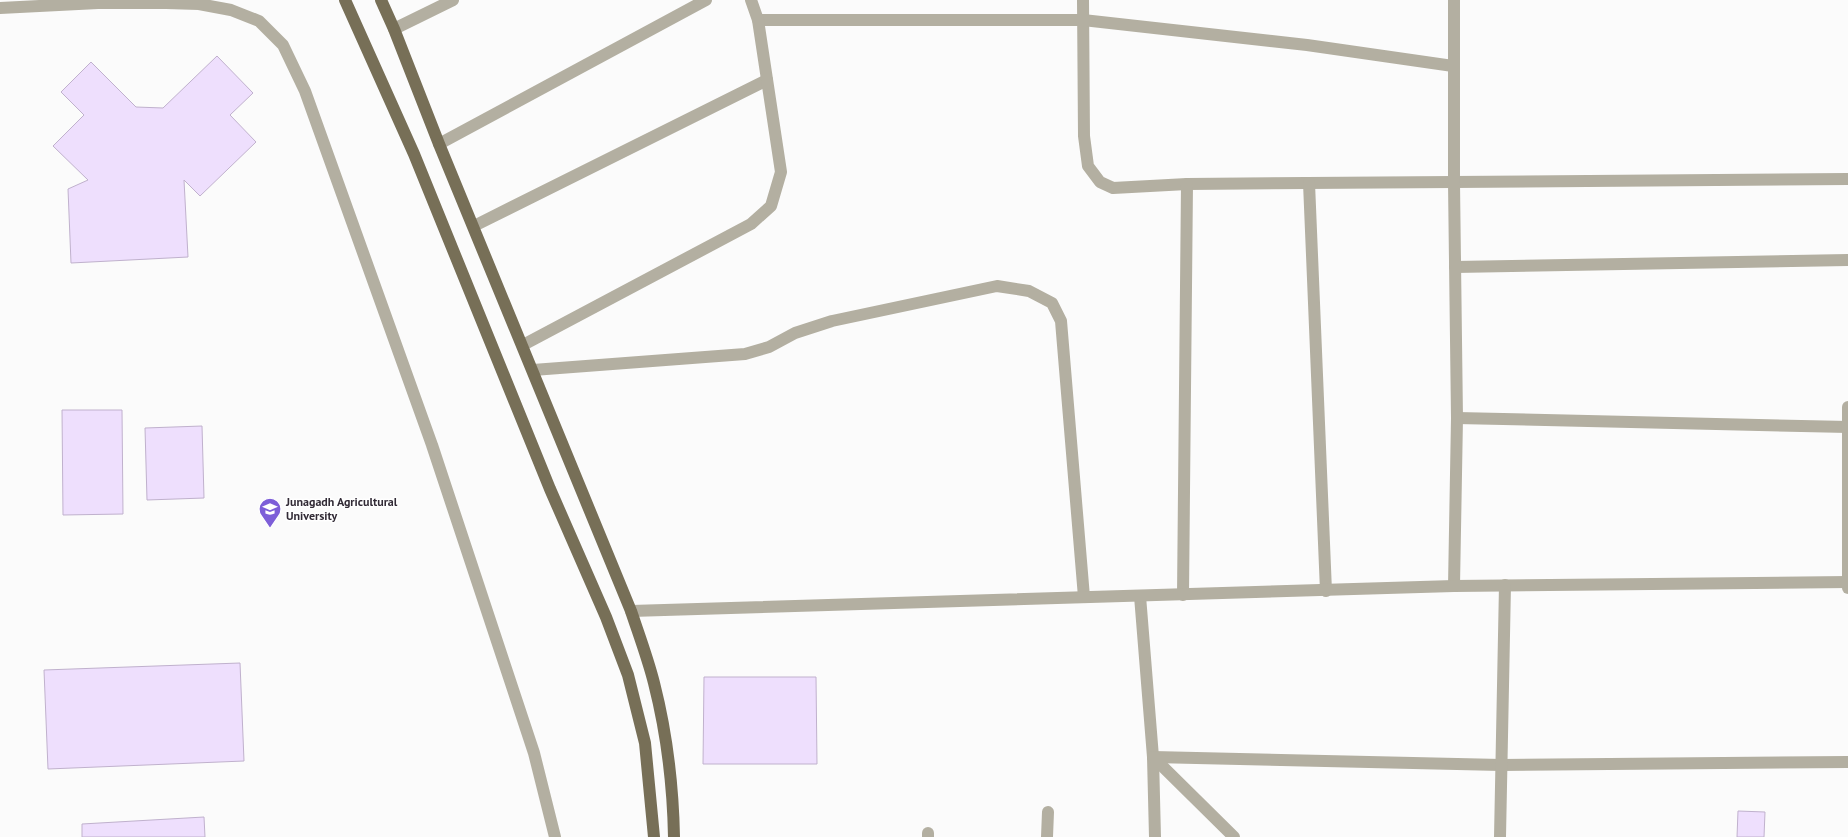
<svg xmlns="http://www.w3.org/2000/svg" width="1848" height="837" font-family="'PT Sans',sans-serif">
<rect width="100%" height="100%" fill="#fbfbfb"/>
<g fill="#eedffd" stroke="#c0b1cd">
<polygon points="217,56 253,93 230,115 256,142 200,196 184,180 188,257 71,263 68,189 88,180 53,146 84,115 61,92 91,62 136,107 163,108"/>
<polygon points="62,410 122,410 123,514 63,515"/>
<polygon points="202,426 204,498 147,500 145,428"/>
<polygon points="240,663 244,761 48,769 44,670"/>
<polygon points="704,677 816,677 817,764 703,764"/>
<polygon points="1738,811 1765,812 1764,837 1737,837"/>
<polygon points="204,817 205,837 82,837 82,824"/>
</g>
<g fill="none" stroke-linecap="round" stroke-linejoin="round">
<g stroke="#b3afa1" stroke-width="12">
<polyline points="1083,0 1084,136 1088,166 1100,182 1113,188 1187,184 1848,179"/>
<polyline points="0,8 98,3 166,3 199,4 231,10 259,21 283,45 305,91 432,445 534,753 555,837"/>
<polyline points="758,20 1083,20 1307,45 1453,66"/>
<polyline points="394,29 453,0"/>
<polyline points="439,144 706,0"/>
<polyline points="1309,183 1326,591"/>
<polyline points="474,226 767,80"/>
<polyline points="1455,267 1848,260"/>
<polyline points="523,345 751,224 771,206 781,172 758,20 751,0"/>
<polyline points="533,370 745,354 769,347 795,333 832,321 997,286 1029,291 1052,303 1061,321 1084,597"/>
<polyline points="1848,407 1848,588"/>
<polyline points="1457,418 1848,427"/>
<polyline points="1454,586 1457,418 1454,183 1454,0"/>
<polyline points="1183,595 1187,184"/>
<polyline points="1140,596 1153,757 1155,837"/>
<polyline points="631,611 1454,586 1848,582"/>
<polyline points="1153,757 1501,765 1848,762"/>
<polyline points="1153,757 1234,837"/>
<polyline points="928,837 928,833"/>
<polyline points="1047,837 1048,812"/>
<polyline points="1500,837 1505,585"/>
</g>
<g stroke="#776f57" stroke-width="12">
<polyline points="345,0 414,154 550,489 606,617 628,675 645,743 654,837"/>
<path d="M381,0L394,29L439,144L631,611C639,635 648,659 654,683C667,734 673,785 674,837"/>
</g>
</g>
<defs>
<g id="university-pin" transform="scale(1.15)"><path d="M0 17L-7.5 6A9.5 9.5 0 1 1 7.5 6Z" fill="#7d5ed8" stroke="#fff"/><path d="M0-5L7-2L0 1L-7-2ZM-4 1L0 2.5L4 1V4Q0 6-4 4Z" fill="#fff"/></g>
</defs>
<g fill-rule="evenodd">
<use href="#university-pin" x="270" y="509"/>
</g>
<g text-anchor="middle" stroke-width="3" stroke-linejoin="round" paint-order="stroke">
<g font-size="12" font-weight="bold" fill="#322b36" stroke="#fff" text-anchor="start">
<text x="286" y="506">Junagadh Agricultural<tspan x="286" dy="14">University</tspan></text>
</g>
</g>
</svg>
